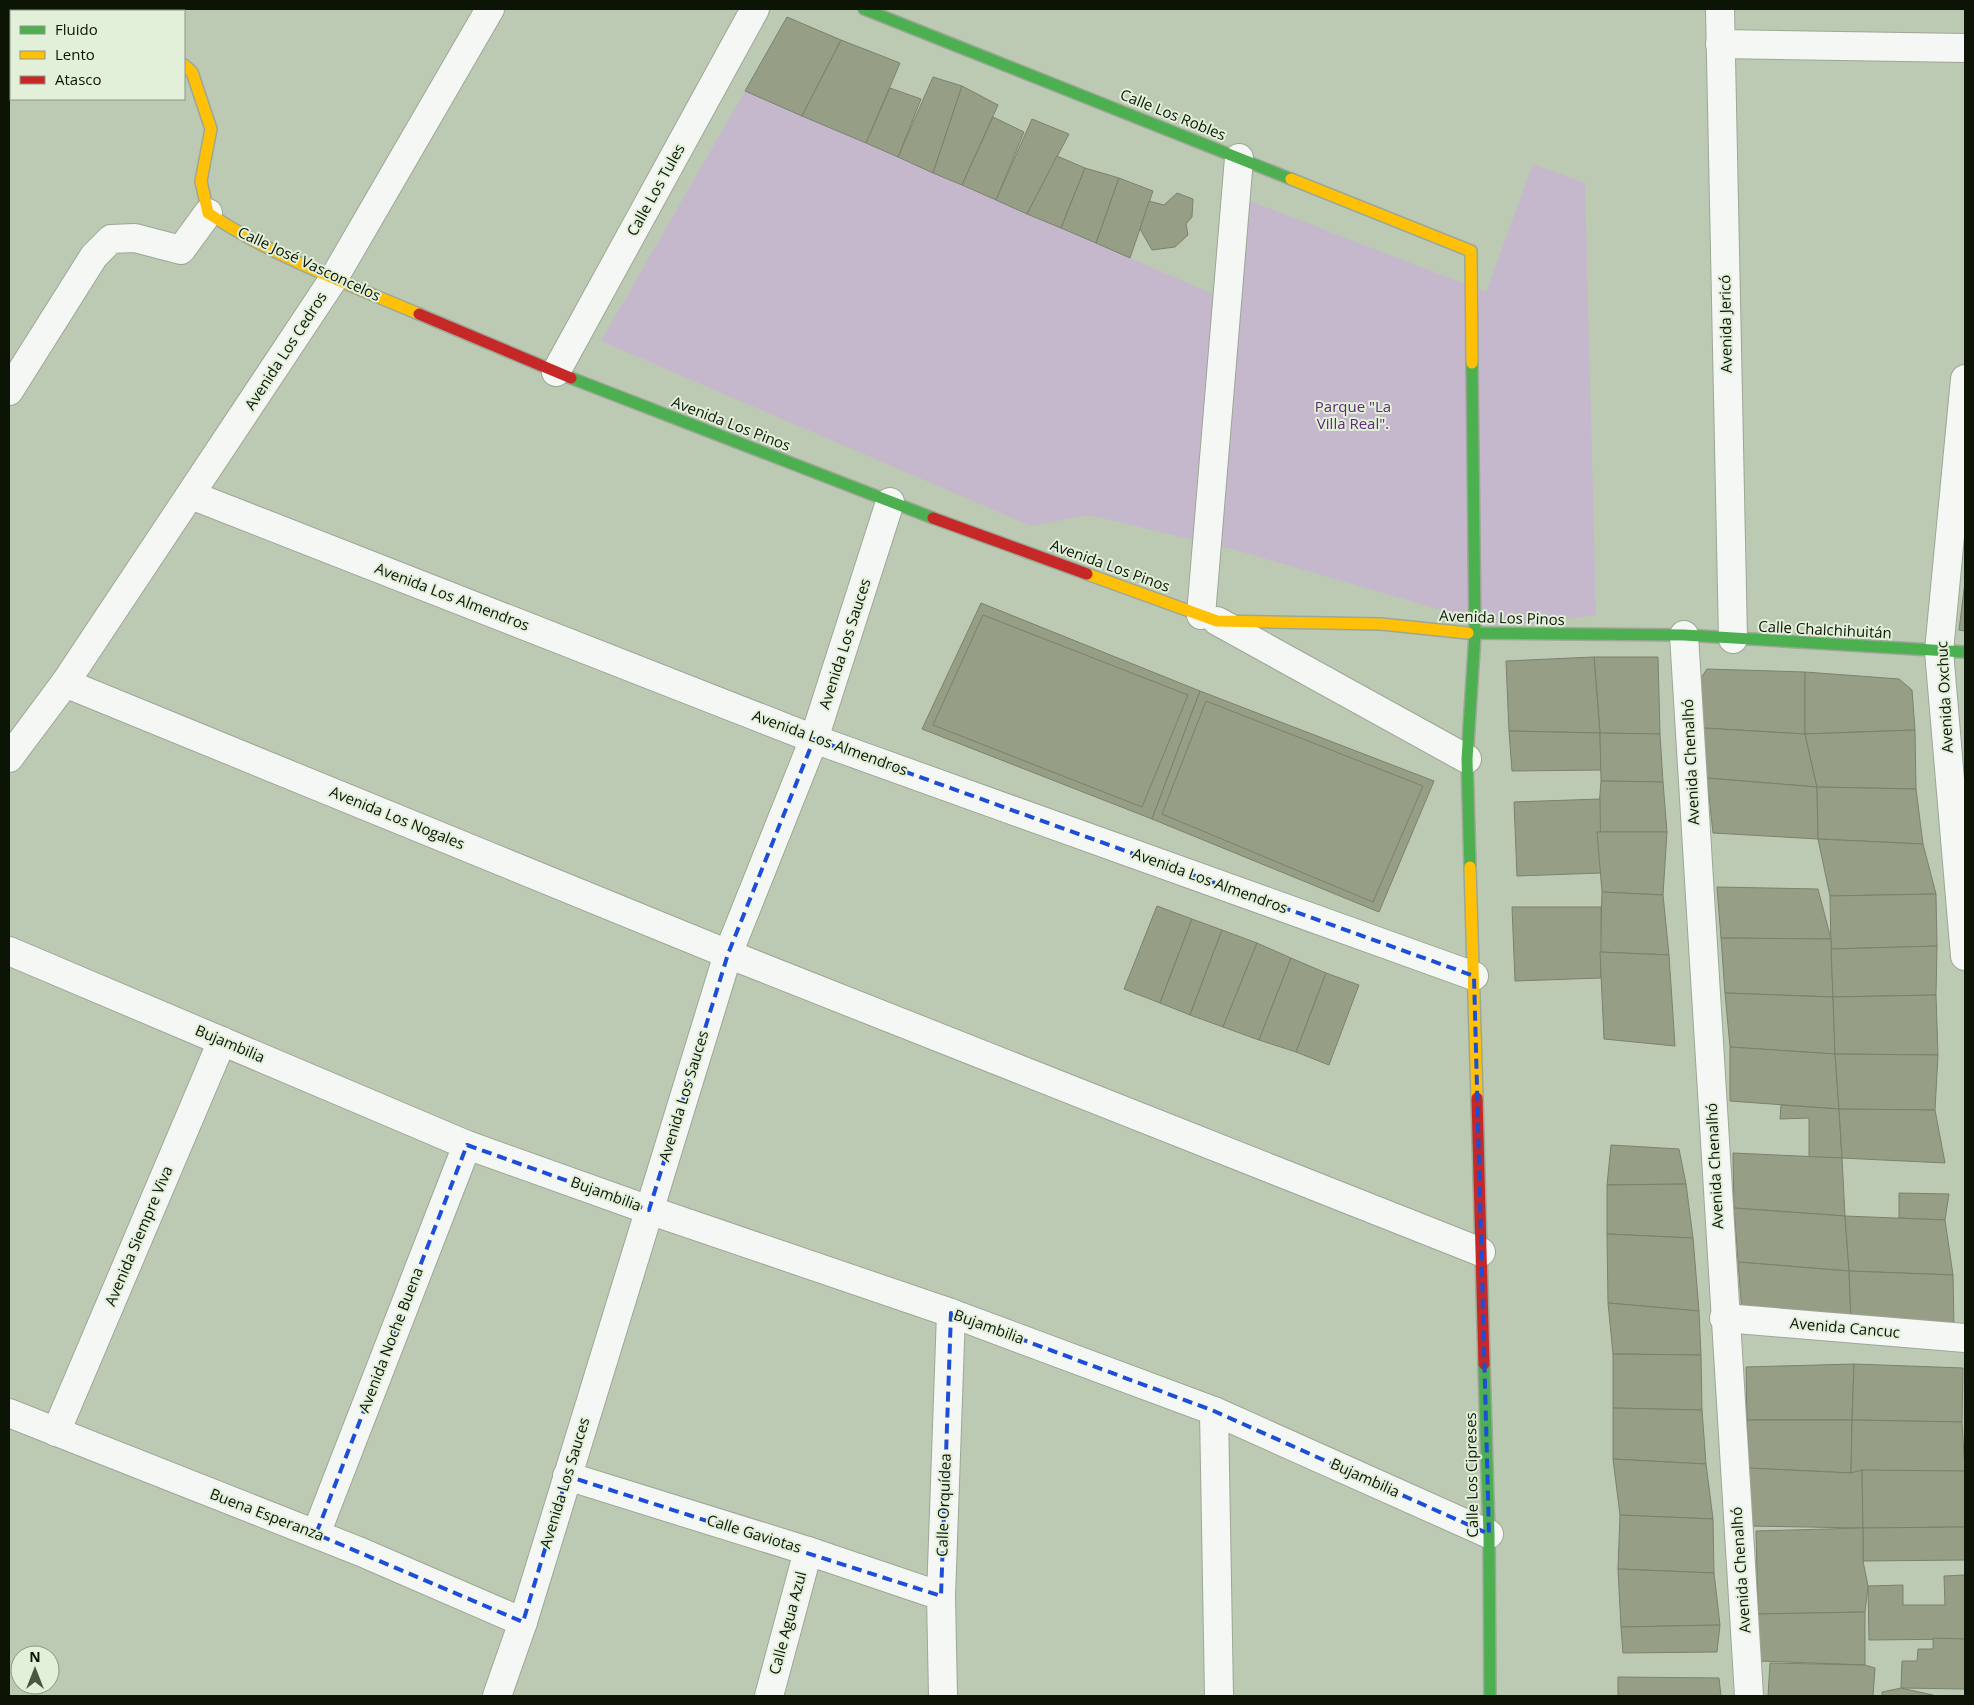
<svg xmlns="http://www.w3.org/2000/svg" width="1974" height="1705" font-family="'Open Sans',sans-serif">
<rect width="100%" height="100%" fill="#bccab4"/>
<polygon fill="#c5b8cc" points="745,91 1234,303 1247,200 1486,292 1533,164 1585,183 1596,615 1499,627 1232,549 1089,515 1031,526 601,341"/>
<g fill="#969e85" stroke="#7b816f">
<polygon points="787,17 841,40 802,116 745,91"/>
<polygon points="841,40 900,63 866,143 802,116"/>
<polygon points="933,77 962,86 933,173 898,157"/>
<polygon points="962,86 998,105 962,185 933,173"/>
<polygon points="890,88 921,99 898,157 866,143"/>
<polygon points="993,117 1024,132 996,200 962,185"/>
<polygon points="1032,119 1069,134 1027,214 996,200"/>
<polygon points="1057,156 1085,168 1061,228 1027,214"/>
<polygon points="1085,168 1119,178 1096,243 1061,228"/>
<polygon points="1119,178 1153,191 1130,258 1096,243"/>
<polygon points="1177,193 1193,199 1192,217 1186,224 1188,235 1175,247 1152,250 1140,229 1149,201 1164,205"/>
<polygon points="1965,582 1965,631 1959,630"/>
<polygon points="981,603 1200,691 1152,819 922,729"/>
<polygon points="983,615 1188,695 1142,807 933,725"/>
<polygon points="1594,657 1658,657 1660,734 1600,733"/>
<polygon points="1594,657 1600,733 1509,731 1506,661"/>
<polygon points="1707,669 1805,672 1805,734 1703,728 1699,681"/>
<polygon points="1805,672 1899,679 1912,690 1915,730 1805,734"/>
<polygon points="1200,691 1434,781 1379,912 1152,819"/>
<polygon points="1206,701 1423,786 1373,902 1162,814"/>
<polygon points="1703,728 1805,734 1817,787 1707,778"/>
<polygon points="1915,730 1916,789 1817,787 1805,734"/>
<polygon points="1509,731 1600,733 1601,770 1512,771"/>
<polygon points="1600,733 1660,734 1663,782 1601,781"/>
<polygon points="1707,778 1817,787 1818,839 1713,833"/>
<polygon points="1601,781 1663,782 1667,832 1597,832"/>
<polygon points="1817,787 1916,789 1923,844 1818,839"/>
<polygon points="1600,799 1601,873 1517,876 1514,802"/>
<polygon points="1597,832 1667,832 1663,895 1602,892"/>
<polygon points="1818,839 1923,844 1936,894 1830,896"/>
<polygon points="1717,887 1818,889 1831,939 1721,938"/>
<polygon points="1602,892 1663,895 1669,955 1600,952"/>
<polygon points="1936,894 1937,946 1831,949 1830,896"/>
<polygon points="1157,906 1192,919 1160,1003 1124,989"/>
<polygon points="1512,907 1601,907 1601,978 1515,981"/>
<polygon points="1192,919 1222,930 1190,1015 1160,1003"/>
<polygon points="1222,930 1257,943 1223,1027 1190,1015"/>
<polygon points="1721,938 1831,939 1833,997 1725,993"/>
<polygon points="1257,943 1291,958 1259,1040 1223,1027"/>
<polygon points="1937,946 1936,995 1833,997 1831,949"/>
<polygon points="1600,952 1669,955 1675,1046 1604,1039"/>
<polygon points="1291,958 1326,973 1296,1052 1259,1040"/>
<polygon points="1326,973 1359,985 1329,1065 1296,1052"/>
<polygon points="1725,993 1833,997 1835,1054 1730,1047"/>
<polygon points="1936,995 1938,1055 1835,1054 1833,997"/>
<polygon points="1730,1047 1835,1054 1839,1109 1730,1101"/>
<polygon points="1835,1054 1938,1055 1935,1110 1839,1109"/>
<polygon points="1781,1105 1839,1109 1842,1158 1809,1157 1809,1118 1780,1119"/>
<polygon points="1839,1109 1935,1110 1945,1163 1842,1158"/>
<polygon points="1611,1145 1679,1149 1686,1184 1607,1185"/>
<polygon points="1733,1153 1842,1158 1845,1216 1734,1208"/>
<polygon points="1686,1184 1693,1238 1607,1234 1607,1185"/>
<polygon points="1899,1193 1949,1194 1945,1220 1899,1218"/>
<polygon points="1734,1208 1845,1216 1849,1271 1738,1262"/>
<polygon points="1845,1216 1945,1220 1953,1275 1849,1271"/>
<polygon points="1607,1234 1693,1238 1699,1311 1608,1303"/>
<polygon points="1738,1262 1849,1271 1851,1319 1742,1312"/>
<polygon points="1849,1271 1953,1275 1954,1328 1851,1319"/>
<polygon points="1608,1303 1699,1311 1701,1355 1613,1354"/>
<polygon points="1613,1354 1701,1355 1702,1410 1613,1408"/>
<polygon points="1854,1364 1852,1420 1747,1420 1746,1367"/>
<polygon points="1854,1364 1963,1368 1962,1422 1852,1420"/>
<polygon points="1613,1408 1702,1410 1706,1464 1613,1459"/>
<polygon points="1747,1420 1852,1420 1851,1473 1749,1468"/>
<polygon points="1852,1420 1962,1422 1965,1471 1851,1473"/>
<polygon points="1613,1459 1706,1464 1713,1519 1620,1515"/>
<polygon points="1749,1468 1851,1473 1862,1470 1863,1528 1749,1526"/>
<polygon points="1862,1470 1965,1471 1965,1527 1863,1528"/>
<polygon points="1620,1515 1713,1519 1714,1573 1618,1569"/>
<polygon points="1965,1527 1965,1560 1863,1561 1863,1528"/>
<polygon points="1863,1528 1863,1561 1868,1586 1865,1612 1758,1614 1756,1531"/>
<polygon points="1618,1569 1714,1573 1720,1625 1621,1627"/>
<polygon points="1965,1575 1965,1639 1869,1640 1868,1586 1903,1585 1903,1605 1945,1605 1944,1576"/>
<polygon points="1865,1612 1865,1665 1760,1661 1758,1614"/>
<polygon points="1720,1625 1717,1652 1623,1653 1621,1627"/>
<polygon points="1933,1638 1965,1639 1965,1689 1901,1688 1902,1661 1917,1661 1918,1649 1933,1649"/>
<polygon points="1770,1663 1865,1665 1875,1668 1873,1696 1768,1696"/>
<polygon points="1618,1677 1719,1678 1721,1696 1618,1696"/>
<polygon points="1901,1688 1933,1695 1933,1696 1882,1696 1882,1692"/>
</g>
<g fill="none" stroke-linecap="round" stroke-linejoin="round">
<g stroke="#9ca796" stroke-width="30">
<g id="street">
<polyline points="73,9 79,11"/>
<polyline points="1720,9 1733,639"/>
<polyline points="1720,44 1965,48"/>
<polyline points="556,372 755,9"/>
<polyline points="1965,379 1939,651 1965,956"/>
<polyline points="9,391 94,256 111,239 135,238 181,250 208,213"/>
<polyline points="191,495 814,739 1474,976"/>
<polyline points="1201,615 1239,158"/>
<polyline points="1217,621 1467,759"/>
<polyline points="1684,635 1749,1696"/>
<polyline points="65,683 728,954 1481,1252"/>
<polyline points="9,758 65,683 334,278 490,9"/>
<polyline points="9,951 467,1145 649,1210 951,1313 1214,1411 1489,1534"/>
<polyline points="1724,1318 1965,1338"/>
<polyline points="1214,1411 1219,1696"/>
<polyline points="9,1413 361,1552 523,1622"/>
<polyline points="56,1432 222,1041"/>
<polyline points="567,1476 808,1551 941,1596"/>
<polyline points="316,1534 467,1145"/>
<polyline points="497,1696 523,1622 728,954 814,739 890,502"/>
<polyline points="769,1696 808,1551"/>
<polyline points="943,1696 941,1596 951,1313"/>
</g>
</g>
<g stroke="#9ca796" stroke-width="14">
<g id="fast">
<polyline points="864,9 1291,179"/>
<polyline points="571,378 933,518"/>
<polyline points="1468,633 1684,635 1965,652"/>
<polyline points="1470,867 1467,759 1475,634 1472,363"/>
<polyline points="1484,1364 1489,1534 1490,1696"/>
</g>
</g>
<g stroke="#9ca796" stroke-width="14">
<g id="slow">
<path d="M184,65L192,72L211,129L201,181L208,213C272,256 348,284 419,314"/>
<polyline points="1291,179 1471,251 1472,363"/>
<polyline points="1087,574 1217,621 1381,624 1468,633"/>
<polyline points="1470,867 1477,1098"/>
</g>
</g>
<g stroke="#9ca796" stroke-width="14">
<g id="jam">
<polyline points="419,314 571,378"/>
<polyline points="933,518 1087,574"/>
<polyline points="1477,1098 1484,1364"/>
</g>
</g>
<use href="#street" stroke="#f5f7f4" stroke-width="28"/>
<use href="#fast" stroke="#4caf50" stroke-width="11"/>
<use href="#slow" stroke="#ffc107" stroke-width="11"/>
<use href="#jam" stroke="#c62828" stroke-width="11"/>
</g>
<path fill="none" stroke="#1d4ed8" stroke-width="4" stroke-dasharray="10 6" stroke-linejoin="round" d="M814,739L1474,976L1489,1534L1214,1411L951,1313L941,1596L567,1476L523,1622L316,1534L467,1145L649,1210L728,954Z"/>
<g text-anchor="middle" stroke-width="4" stroke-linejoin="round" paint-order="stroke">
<g font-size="15" fill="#0b1405" stroke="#e2f0da">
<text transform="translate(1173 115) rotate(22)" y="5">Calle Los Robles</text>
<text transform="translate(656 190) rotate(-61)" y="5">Calle Los Tules</text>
<text transform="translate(309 264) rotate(25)" y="5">Calle José Vasconcelos</text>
<text transform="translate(1726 324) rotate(-91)" y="5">Avenida Jericó</text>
<text transform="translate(286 351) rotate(-57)" y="5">Avenida Los Cedros</text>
<text transform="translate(731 424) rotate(21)" y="5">Avenida Los Pinos</text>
<text transform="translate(1110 566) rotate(20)" y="5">Avenida Los Pinos</text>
<text transform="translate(452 597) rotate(21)" y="5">Avenida Los Almendros</text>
<text transform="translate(1502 618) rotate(2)" y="5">Avenida Los Pinos</text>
<text transform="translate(1825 630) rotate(3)" y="5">Calle Chalchihuitán</text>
<text transform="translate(845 644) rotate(-72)" y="5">Avenida Los Sauces</text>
<text transform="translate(1945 697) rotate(-93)" y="5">Avenida Oxchuc</text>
<text transform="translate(830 743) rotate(20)" y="5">Avenida Los Almendros</text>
<text transform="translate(1691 762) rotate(-93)" y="5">Avenida Chenalhó</text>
<text transform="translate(397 818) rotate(22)" y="5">Avenida Los Nogales</text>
<text transform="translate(1210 881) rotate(20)" y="5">Avenida Los Almendros</text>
<text transform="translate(230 1044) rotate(23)" y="5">Bujambilia</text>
<text transform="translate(684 1096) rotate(-73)" y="5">Avenida Los Sauces</text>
<text transform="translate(1715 1166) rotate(-93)" y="5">Avenida Chenalhó</text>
<text transform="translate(606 1194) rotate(20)" y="5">Bujambilia</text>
<text transform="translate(139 1236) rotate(-67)" y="5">Avenida Siempre Viva</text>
<text transform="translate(989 1327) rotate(20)" y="5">Bujambilia</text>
<text transform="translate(1845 1328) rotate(5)" y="5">Avenida Cancuc</text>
<text transform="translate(391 1340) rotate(-69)" y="5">Avenida Noche Buena</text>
<text transform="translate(1472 1475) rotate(-91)" y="5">Calle Los Cipreses</text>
<text transform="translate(1365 1478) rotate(24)" y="5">Bujambilia</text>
<text transform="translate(565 1483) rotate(-73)" y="5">Avenida Los Sauces</text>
<text transform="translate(944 1505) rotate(-88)" y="5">Calle Orquídea</text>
<text transform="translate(267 1515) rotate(21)" y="5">Buena Esperanza</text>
<text transform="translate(754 1534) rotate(17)" y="5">Calle Gaviotas</text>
<text transform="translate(1741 1570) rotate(-94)" y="5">Avenida Chenalhó</text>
<text transform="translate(788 1623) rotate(-75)" y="5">Calle Agua Azul</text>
</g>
<g font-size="15" fill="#5e2975" stroke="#e2f0da">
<text x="1353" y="412">Parque "La<tspan x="1353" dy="17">Villa Real".</tspan></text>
</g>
</g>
<rect width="1974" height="1705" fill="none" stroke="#0b1405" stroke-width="20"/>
<rect x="10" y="10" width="175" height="90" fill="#e2f0da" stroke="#8c9885"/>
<rect x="20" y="26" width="25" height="8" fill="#4caf50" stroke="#8c9885"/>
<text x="55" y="35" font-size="15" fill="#0b1405">Fluido</text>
<rect x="20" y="51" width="25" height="8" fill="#ffc107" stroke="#8c9885"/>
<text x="55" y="60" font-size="15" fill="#0b1405">Lento</text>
<rect x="20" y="76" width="25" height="8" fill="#c62828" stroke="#8c9885"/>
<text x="55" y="85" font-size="15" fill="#0b1405">Atasco</text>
<g transform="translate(35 1670)"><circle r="24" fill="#e2f0da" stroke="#8c9885"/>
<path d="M0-4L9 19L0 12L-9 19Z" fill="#495442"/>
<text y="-8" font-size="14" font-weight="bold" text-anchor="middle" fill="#0b1405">N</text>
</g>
</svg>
